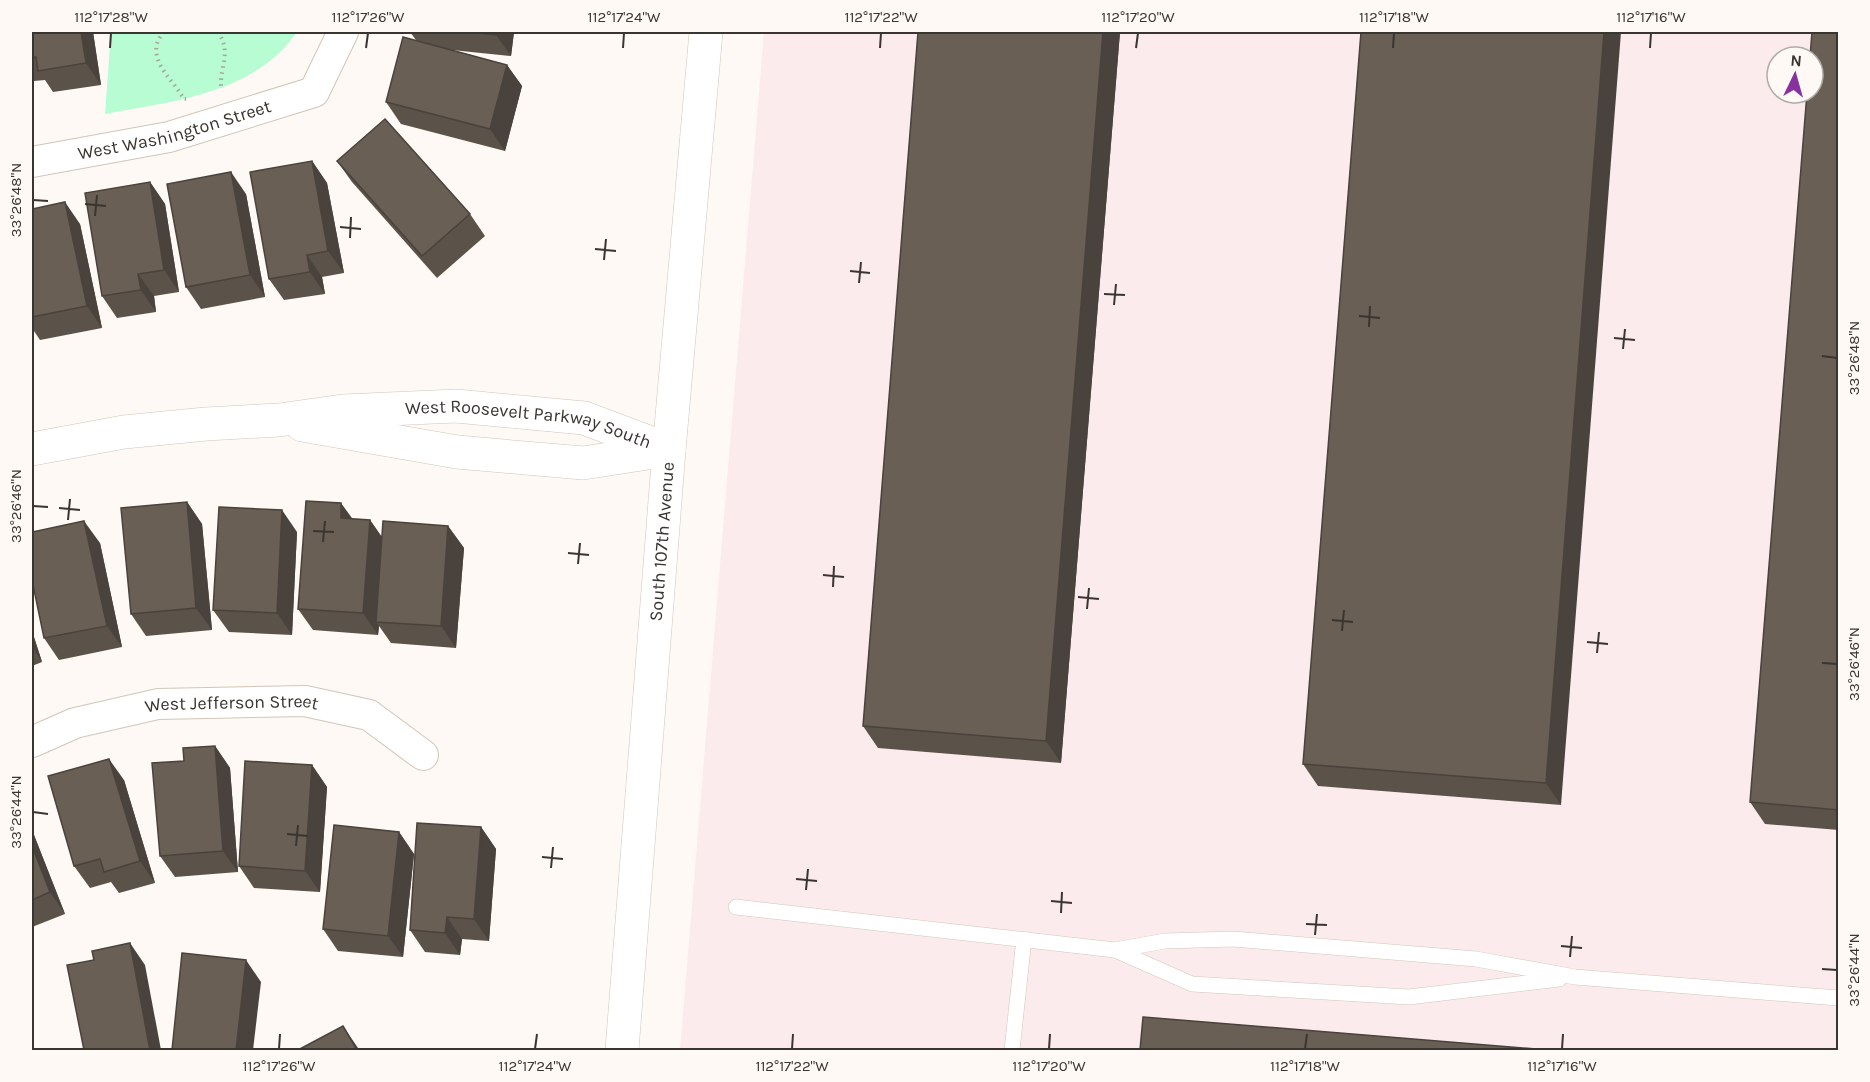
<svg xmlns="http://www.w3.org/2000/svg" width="1870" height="1082" font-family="Karla,sans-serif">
<rect width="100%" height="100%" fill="#fef9f4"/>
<path fill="#fcebed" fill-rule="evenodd" d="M764,32H1838V1050H680ZM1777,57H1813V93H1777Z"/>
<path fill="#b7fcd2" d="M111,32H297C291,39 286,47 279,53C234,96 164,103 105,114Z"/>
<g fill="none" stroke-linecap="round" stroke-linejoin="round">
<g stroke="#d1c6b9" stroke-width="16">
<g id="lane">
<polyline points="736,907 1115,950 1165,941 1233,939 1476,959 1575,977 1838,998"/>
<polyline points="1115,950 1192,984 1409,997 1559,979"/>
<polyline points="1012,1050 1024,939"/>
</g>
</g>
<g stroke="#d1c6b9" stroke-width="32">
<g id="street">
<path id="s1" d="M32,162L169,137L314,92L343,32"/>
<path id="s2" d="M32,742L75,723L158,704L305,701L369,715L423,755"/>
</g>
</g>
<g stroke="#d1c6b9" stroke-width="34">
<g id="secondary">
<polyline points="302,425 457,452 583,463 667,450"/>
<path id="s3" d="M32,449L124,432L206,424L279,420L343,411L456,406L584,418L669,450"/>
<path id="s4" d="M622,1050L669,450L706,32"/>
</g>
</g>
<g stroke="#a7a39e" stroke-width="4" stroke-dasharray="1.5 4.5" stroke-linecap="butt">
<path d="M164,32C142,56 172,78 184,99H186"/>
<path d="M218,32C232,53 220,64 221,88"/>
</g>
<use href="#lane" stroke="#fff" stroke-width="15"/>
<use href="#street" stroke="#fff" stroke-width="30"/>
<use href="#secondary" stroke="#fff" stroke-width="33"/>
</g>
<g fill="#5b5249">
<polygon points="32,32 93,32 101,85 53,92 45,80 34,81 32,78"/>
<polygon points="410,32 514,32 511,56 452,50 507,65 522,86 505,151 401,124 386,102 416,40"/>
<polygon points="918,32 1120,32 1061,763 878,748 863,726"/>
<polygon points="1361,32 1561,805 1318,786 1303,764"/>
<polygon points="1839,32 1839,830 1765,824 1750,802"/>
<polygon points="312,161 327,183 344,273 322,277 325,294 284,300 269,279"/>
<polygon points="337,161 470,214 485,236 437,278 352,182"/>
<polygon points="150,182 165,204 179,292 154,296 156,312 117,318 102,296"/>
<polygon points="246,194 265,297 201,309 186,287"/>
<polygon points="32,209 80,224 102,328 40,340 32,328"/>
<polygon points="187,502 202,524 212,630 146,636 131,614"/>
<polygon points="352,519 370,520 382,537 448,526 464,548 456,648 391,643 379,626 378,635 313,630 298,609"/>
<polygon points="297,532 292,635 229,632 213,610"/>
<polygon points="100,543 122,647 59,660 44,638"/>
<polygon points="32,631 42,662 32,666"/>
<polygon points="215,746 230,768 238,872 175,877 160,856 184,761"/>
<polygon points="312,765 327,787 320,892 254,888 239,866"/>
<polygon points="124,780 155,883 119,893 111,882 90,888 74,866"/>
<polygon points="481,827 496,849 489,941 462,939 460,955 425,952 410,930"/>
<polygon points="32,830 65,914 32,927"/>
<polygon points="399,832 414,854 403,957 338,951 323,929"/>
</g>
<g fill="#4a423c">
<polygon points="81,32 93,32 101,85 86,63"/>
<polygon points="496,32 514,32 511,56 496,35"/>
<polygon points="1103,32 1120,32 1061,763 1046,741"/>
<polygon points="1604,32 1621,32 1561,805 1546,783"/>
<polygon points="507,65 522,86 505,151 490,129"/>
<polygon points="312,161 327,183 344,273 328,251"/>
<polygon points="231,172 246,194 265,297 250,275"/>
<polygon points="150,182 165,204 179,292 164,270"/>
<polygon points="65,202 80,224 102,328 87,306"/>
<polygon points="307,255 322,277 325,294 310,272"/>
<polygon points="138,274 154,296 156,312 141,290"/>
<polygon points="187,502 202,524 212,630 196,608"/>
<polygon points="341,503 357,525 341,518"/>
<polygon points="282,510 297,532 292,635 277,613"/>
<polygon points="370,520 385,542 376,622 379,626 378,635 363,613"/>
<polygon points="84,521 100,543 122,647 107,626"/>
<polygon points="448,526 464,548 456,648 441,626"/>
<polygon points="32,631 42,662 32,646"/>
<polygon points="215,746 230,768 238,872 223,851"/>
<polygon points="109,759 124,780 155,883 140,861"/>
<polygon points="312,765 327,787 320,892 305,871"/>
<polygon points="481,827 496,849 489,941 474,919"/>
<polygon points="32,830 65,914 50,892 32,846"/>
<polygon points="399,832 414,854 403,957 388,936"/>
<polygon points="447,917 462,939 460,955 445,933"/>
<polygon points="130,943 145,965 161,1050 150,1050"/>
<polygon points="246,960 261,982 253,1050 236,1050"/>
<polygon points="343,1026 358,1048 360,1050 357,1050"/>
</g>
<g fill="#6a5f55" stroke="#4a423c" stroke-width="1.5">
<polygon points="32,32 81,32 86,63 38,71 36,57 32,58"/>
<polygon points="467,32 496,32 496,35"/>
<polygon points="918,32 1103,32 1046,741 863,726"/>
<polygon points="1361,32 1604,32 1546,783 1303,764"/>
<polygon points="1812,32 1839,32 1839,810 1750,802 1807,93 1813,93 1813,57 1810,57"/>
<polygon points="403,37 507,65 490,129 386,102"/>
<polygon points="385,119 470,214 422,256 337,161"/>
<polygon points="312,161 328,251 307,255 310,272 269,279 250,172"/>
<polygon points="231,172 250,275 186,287 167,184"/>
<polygon points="150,182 164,270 138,274 141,290 102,296 85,193"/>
<polygon points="65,202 87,306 32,317 32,209"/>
<polygon points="306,501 341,503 341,518 370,520 363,613 298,609"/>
<polygon points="187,502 196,608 131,614 121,508"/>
<polygon points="219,507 282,510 277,613 213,610"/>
<polygon points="84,521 107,626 44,638 32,580 32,532"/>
<polygon points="383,521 448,526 441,626 376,622"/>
<polygon points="215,746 223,851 160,856 152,763 184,761 183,748"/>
<polygon points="109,759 140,861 104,872 100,859 74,866 48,776"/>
<polygon points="245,761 312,765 305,871 239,866"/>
<polygon points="417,823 481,827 474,919 447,917 445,933 410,930"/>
<polygon points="334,825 399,832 388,936 323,929"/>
<polygon points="32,846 50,892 32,900"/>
<polygon points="130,943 150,1050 84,1050 67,965 94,960 92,951"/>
<polygon points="182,953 246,960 236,1050 172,1050"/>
<polygon points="1143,1017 1549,1050 1140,1050"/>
<polygon points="343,1026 357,1050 298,1050"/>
</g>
<path fill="none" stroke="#393530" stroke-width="2" d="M110,48L111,33M366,48L368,33M623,48L624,33M880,48L881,33M1136,48L1138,33M1393,48L1394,33M1650,48L1651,33M33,200L48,201M85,204L106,206M95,216L97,195M340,227L361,229M350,238L351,217M595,249L616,251M604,260L606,239M850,271L870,273M859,283L861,262M1104,294L1125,295M1114,305L1116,284M1359,316L1380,318M1369,327L1370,306M1614,338L1635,340M1623,349L1625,329M1822,356L1837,358M33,506L48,507M59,508L80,510M68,520L70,499M313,531L334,532M323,542L325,521M568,553L589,555M578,564L580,543M823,575L844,577M833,587L834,566M1078,597L1099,599M1087,609L1089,588M1332,620L1353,622M1342,631L1344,610M1587,642L1608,644M1597,653L1599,632M1822,663L1837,664M33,812L48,814M287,834L308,836M296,846L298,825M542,857L563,859M551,868L553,847M796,879L817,881M806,890L808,869M1051,901L1072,903M1061,913L1062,892M1306,924L1327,925M1315,935L1317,914M1561,946L1582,948M1570,957L1572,936M1822,969L1837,970M279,1049L280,1034M535,1049L537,1034M792,1049L793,1034M1049,1049L1050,1034M1305,1049L1307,1034M1562,1049L1563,1034"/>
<g text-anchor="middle" stroke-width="6" stroke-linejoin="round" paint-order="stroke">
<g font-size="18" fill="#393530" stroke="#fef9f4">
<text dy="6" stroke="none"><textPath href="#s1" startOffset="146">West Washington Street</textPath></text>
<text dy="6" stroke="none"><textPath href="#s3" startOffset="501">West Roosevelt Parkway South</textPath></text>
<text dy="6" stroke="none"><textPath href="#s4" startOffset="510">South 107th Avenue</textPath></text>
<text dy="6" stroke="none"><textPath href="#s2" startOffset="206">West Jefferson Street</textPath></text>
</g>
</g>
<rect width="1870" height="1082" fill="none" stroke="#fef9f4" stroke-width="66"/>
<g transform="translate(1795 75) rotate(5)"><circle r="28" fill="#fef9f4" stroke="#afaba6" stroke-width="1.5"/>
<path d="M0-4.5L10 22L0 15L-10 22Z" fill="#87329f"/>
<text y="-9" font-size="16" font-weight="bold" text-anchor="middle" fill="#393530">N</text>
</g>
<rect x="33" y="33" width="1804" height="1016" fill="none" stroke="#393530" stroke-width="2"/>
<g font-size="15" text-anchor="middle" fill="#393530">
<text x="111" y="22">112°17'28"W</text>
<text x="368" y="22">112°17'26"W</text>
<text x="624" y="22">112°17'24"W</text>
<text x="881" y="22">112°17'22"W</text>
<text x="1138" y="22">112°17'20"W</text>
<text x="1394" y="22">112°17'18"W</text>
<text x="1651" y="22">112°17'16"W</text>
<text transform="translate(16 200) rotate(-90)" y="5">33°26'48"N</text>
<text transform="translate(1854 358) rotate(-90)" y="5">33°26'48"N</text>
<text transform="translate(16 506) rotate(-90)" y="5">33°26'46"N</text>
<text transform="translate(1854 664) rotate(-90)" y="5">33°26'46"N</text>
<text transform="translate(16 812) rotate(-90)" y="5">33°26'44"N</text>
<text transform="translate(1854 970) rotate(-90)" y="5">33°26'44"N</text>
<text x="279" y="1071">112°17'26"W</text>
<text x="535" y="1071">112°17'24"W</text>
<text x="792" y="1071">112°17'22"W</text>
<text x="1049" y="1071">112°17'20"W</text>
<text x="1305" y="1071">112°17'18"W</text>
<text x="1562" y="1071">112°17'16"W</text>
</g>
</svg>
